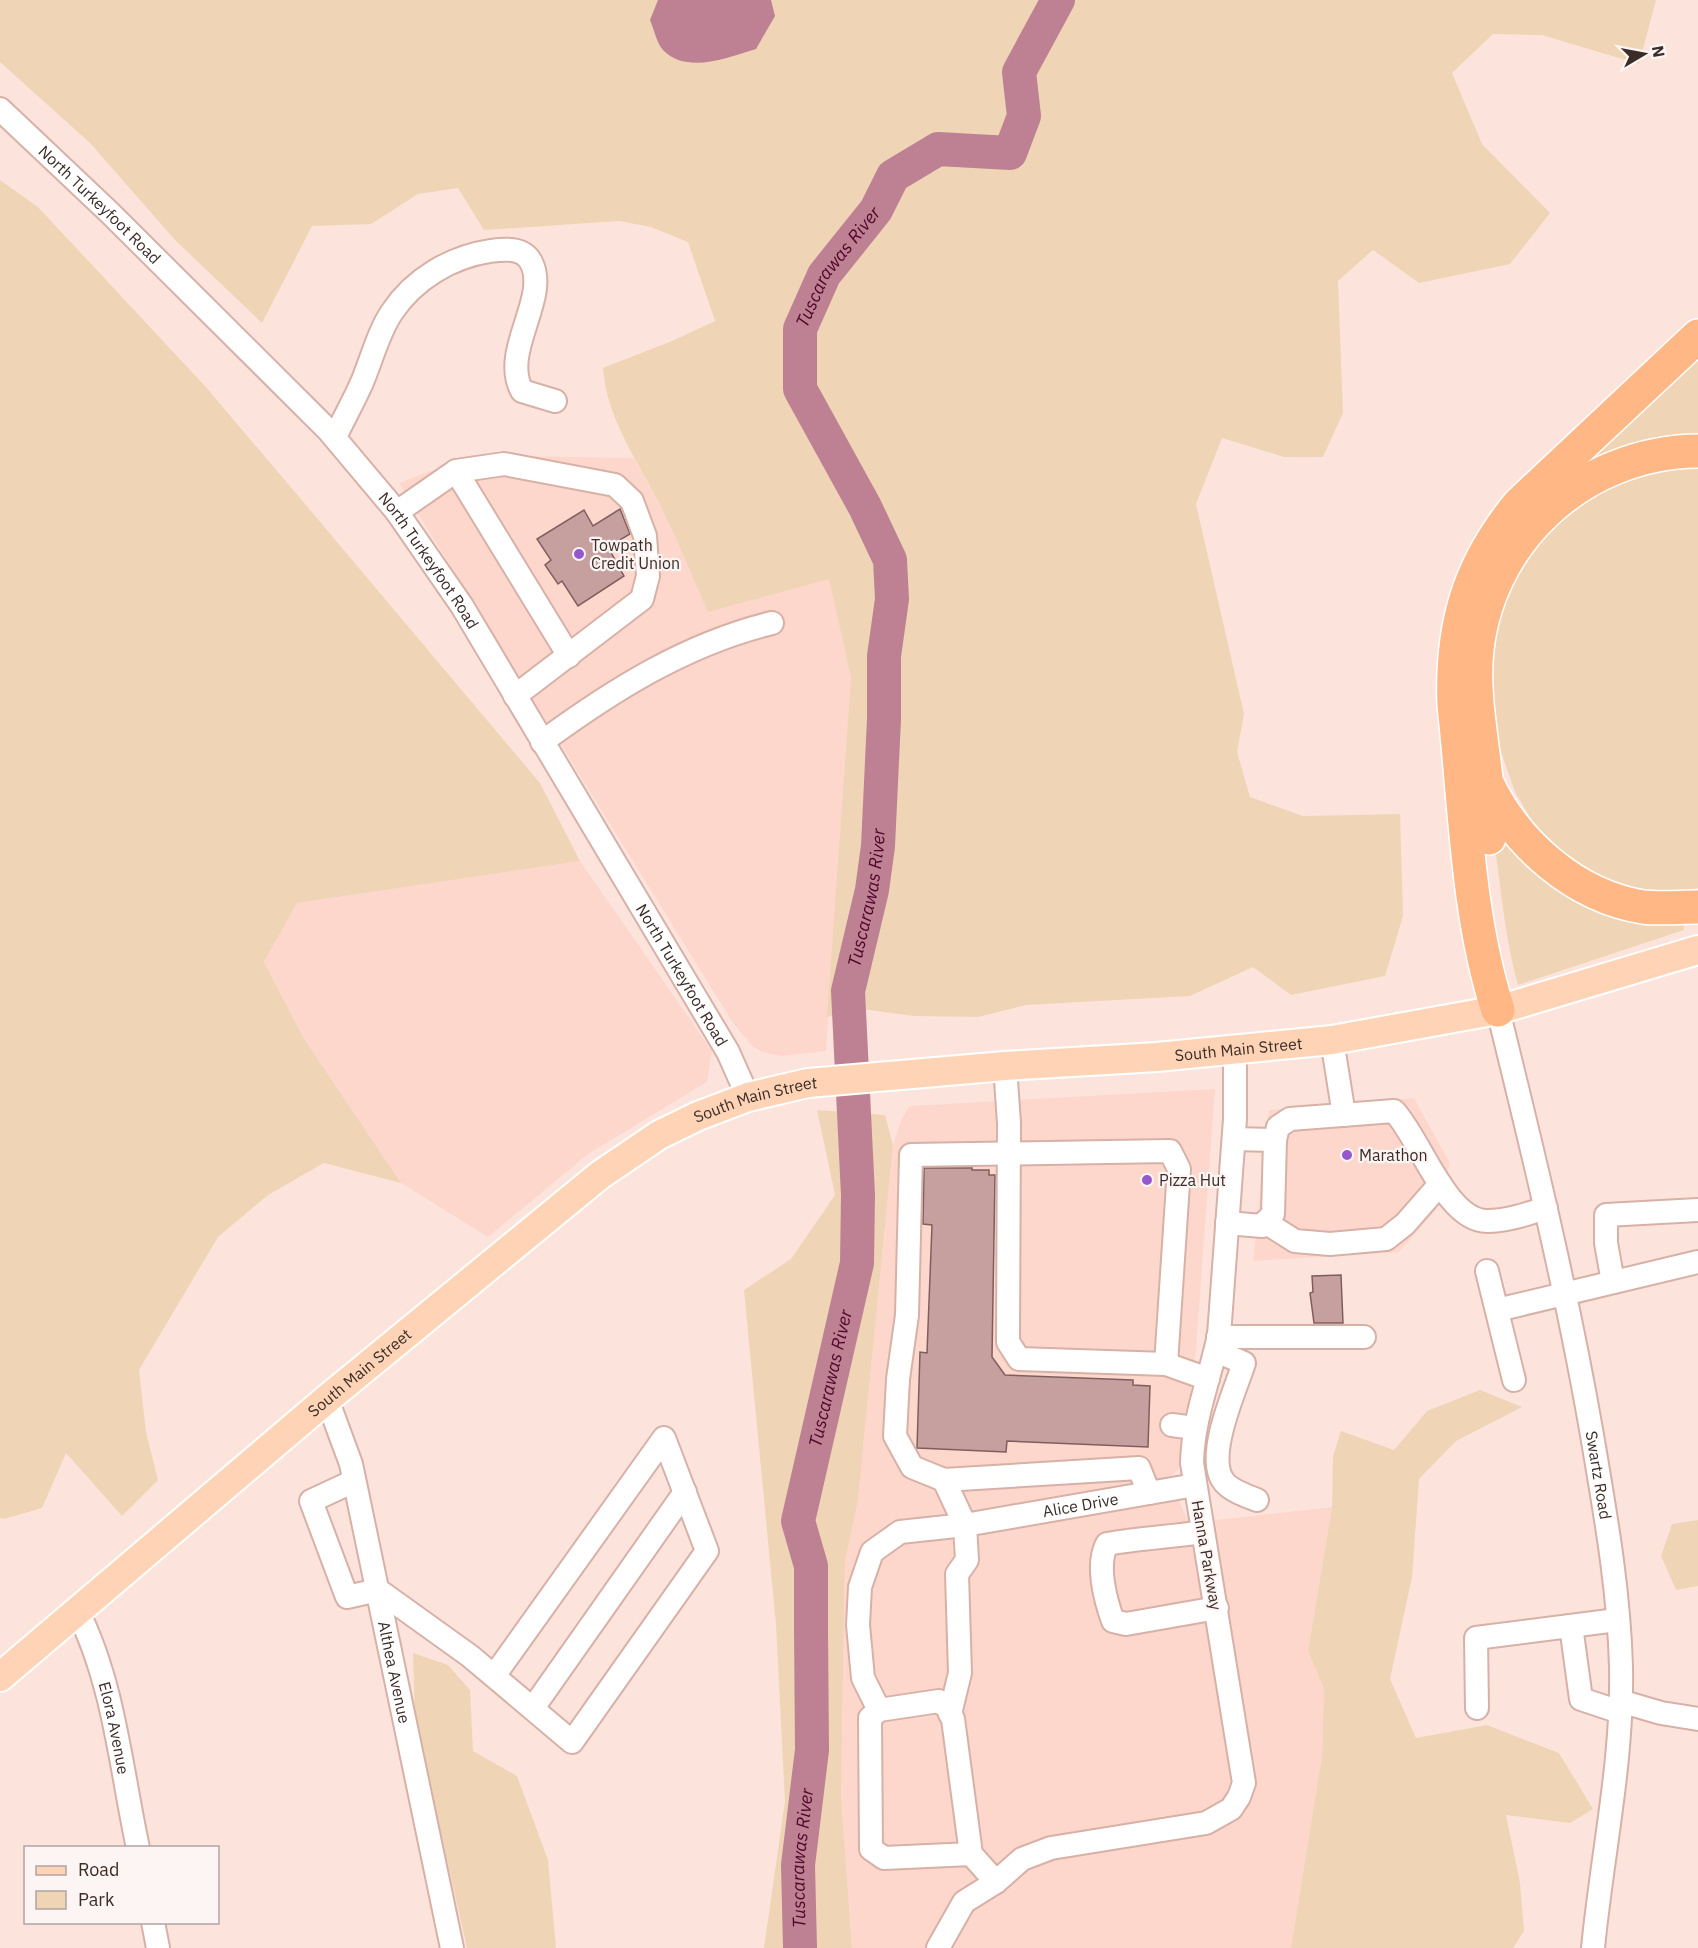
<svg xmlns="http://www.w3.org/2000/svg" width="1698" height="1948" font-family="'IBM Plex Sans',sans-serif">
<rect width="100%" height="100%" fill="#fce4dd"/>
<g fill="#fdd7cc">
<polygon points="473,455 634,458 659,503 829,578 851,678 826,1051 781,1056 763,1052 752,1046 733,1023 399,483"/>
<polygon points="580,861 712,1051 707,1082 588,1154 488,1237 401,1183 303,1037 264,962 297,903"/>
<polygon points="1215,1089 1196,1350 1182,1465 1169,1479 1189,1523 1332,1507 1308,1651 1324,1689 1322,1755 1291,1948 852,1948 841,1795 845,1562 858,1500 893,1145 900,1123 909,1106"/>
<polygon points="1414,1098 1450,1163 1436,1210 1399,1252 1253,1261 1269,1110"/>
</g>
<g fill="#efd5b6">
<path d="M0,0H1656L1639,64L1542,35L1493,34L1452,73L1482,144L1550,213L1510,264L1419,283L1373,250L1338,281L1343,413L1323,457H1284L1222,438L1196,504L1244,714L1237,752L1250,797L1303,816L1400,814L1403,916L1385,976L1291,995L1253,967L1190,996L1026,1005L978,1017L914,1016L861,1009L827,1017L851,678L829,579L708,612C692,576 677,538 659,503C636,458 607,419 603,368L672,341L715,321L688,242L651,227L619,221L484,230L458,188L418,194L371,224L312,226L262,323L175,240L90,143L0,62Z"/>
<polygon points="0,180 38,207 205,386 300,498 540,783 580,861 297,903 264,962 303,1037 401,1183 324,1163 268,1195 218,1237 139,1370 146,1432 158,1480 122,1516 66,1453 42,1508 4,1519 0,1518"/>
<polygon points="1698,358 1698,435 1681,434 1625,446 1580,472 1571,467"/>
<polygon points="1698,467 1698,888 1666,894 1608,887 1547,846 1515,792 1491,723 1488,659 1512,579 1555,519 1594,494 1632,479 1661,470"/>
<path d="M1489,811L1503,830L1683,921L1684,930L1518,985C1502,928 1500,868 1489,811Z"/>
<polygon points="817,1110 885,1115 893,1145 858,1500 845,1562 841,1795 852,1948 764,1948 785,1801 776,1625 744,1290 791,1259 835,1195"/>
<polygon points="1480,1390 1522,1407 1456,1441 1419,1479 1412,1577 1390,1679 1416,1738 1487,1725 1559,1753 1593,1809 1570,1823 1506,1815 1520,1883 1524,1931 1513,1948 1291,1948 1322,1755 1324,1689 1308,1651 1332,1507 1333,1456 1341,1431 1394,1450 1427,1411"/>
<polygon points="1698,1520 1698,1586 1676,1590 1661,1556 1672,1524"/>
<polygon points="413,1653 448,1665 470,1690 473,1751 517,1776 548,1860 556,1948 467,1948 415,1719"/>
</g>
<path fill="#bd8193" d="M658,0H771L775,16L756,49C729,57 687,75 663,50C657,44 654,29 650,20Z"/>
<g fill="none" stroke-linecap="round" stroke-linejoin="round">
<path stroke="#bd8193" stroke-width="34" id="s1" d="M800,1948L798,1865L812,1750L811,1629V1566L798,1521L857,1263L858,1195L848,991L872,890L878,846L884,719V656L892,599L890,560L865,507L800,389V329L824,275L876,210L893,176L938,149L1010,153L1024,116L1019,72L1058,0"/>
</g>
<g fill="#c69f9f" stroke="#815e5e" stroke-width="1.5">
<polygon points="620,509 630,534 608,547 624,576 578,606 562,581 558,584 545,565 551,560 537,539 584,510 593,526"/>
<polygon points="924,1168 972,1168 972,1170 989,1170 989,1175 995,1175 992,1357 1005,1375 1133,1380 1133,1385 1150,1386 1148,1447 1007,1441 1006,1452 917,1448 920,1352 927,1353 932,1225 923,1224"/>
<polygon points="1341,1275 1343,1323 1314,1323 1310,1293 1313,1292 1312,1276"/>
</g>
<g fill="none" stroke-linecap="round" stroke-linejoin="round">
<g stroke="#d7b1a7" stroke-width="26">
<g id="minor">
<path id="s2" d="M0,109L110,213L328,430L397,512L462,606L728,1052L748,1097"/>
<path d="M335,437C344,418 355,399 363,380C372,358 379,331 392,312C414,279 451,257 490,251C504,249 523,247 531,262C550,298 500,351 522,391L555,401"/>
<polyline points="456,471 569,656"/>
<polyline points="397,512 456,471 504,464 615,485 632,501 645,536 648,576 642,599 515,696"/>
<path d="M542,742C613,690 686,644 772,623"/>
<path id="s3" d="M1498,1010C1533,1152 1567,1291 1592,1435C1605,1512 1619,1589 1621,1667C1623,1762 1602,1855 1593,1948"/>
<polyline points="1332,1040 1344,1115"/>
<polyline points="1005,1066 1009,1123 1008,1342 1019,1359 1166,1364 1208,1379"/>
<polyline points="1234,1139 1275,1140"/>
<polyline points="1265,1222 1295,1241 1330,1244 1386,1239 1405,1224 1440,1184"/>
<path d="M1227,1223L1262,1226L1273,1214L1275,1140L1278,1127L1290,1119L1394,1111C1420,1138 1446,1221 1487,1221C1507,1221 1527,1214 1546,1208"/>
<polyline points="1487,1271 1514,1380"/>
<polyline points="1613,1282 1606,1243 1606,1215 1698,1210"/>
<polyline points="1497,1310 1698,1262"/>
<polyline points="1218,1337 1364,1337"/>
<path d="M1216,1351L1244,1363C1236,1389 1203,1459 1225,1483C1232,1491 1247,1496 1257,1500"/>
<path id="s4" d="M327,1399L351,1464L452,1948"/>
<polyline points="1172,1425 1194,1428"/>
<polyline points="944,1480 965,1525 967,1560 957,1574 960,1673 950,1714"/>
<polyline points="354,1481 311,1501 347,1597 378,1590 470,1656 572,1742 707,1551 664,1438 494,1676"/>
<polyline points="1149,1493 1139,1468 944,1480 912,1467 895,1436 898,1379 907,1315 911,1155 1170,1151 1179,1169 1166,1364"/>
<path d="M1203,1532C1171,1537 1140,1538 1107,1544C1096,1564 1105,1599 1113,1621L1126,1624L1217,1608"/>
<path id="s5" d="M78,1612C114,1684 121,1769 138,1848"/>
<polyline points="1571,1626 1581,1699 1620,1712"/>
<polyline points="1620,1701 1661,1713 1698,1719"/>
<polyline points="533,1708 685,1492"/>
<polyline points="1477,1708 1476,1638 1617,1620"/>
<path id="s6" d="M879,1710L863,1678L858,1625L860,1587L872,1552L900,1532L965,1525L1195,1485"/>
<polyline points="971,1854 884,1858 871,1849 870,1718 879,1710 939,1701 948,1708 953,1719 971,1854 996,1882"/>
<polyline points="153,1922 158,1948"/>
<path d="M938,1948L964,1902L996,1882L1022,1859L1051,1848L1206,1823L1231,1809L1239,1797L1244,1783L1192,1463C1193,1418 1210,1378 1219,1335L1235,1119V1048"/>
</g>
</g>
<g stroke="#fff" stroke-width="32">
<g id="major">
<path id="s7" d="M0,1677L327,1399L600,1175L659,1135L698,1116L748,1097L808,1083L1005,1066L1157,1057L1332,1040L1498,1010L1698,950"/>
</g>
</g>
<g stroke="#fff" stroke-width="36">
<g id="highway">
<path d="M1487,783C1516,844 1575,896 1643,907C1660,909 1680,907 1698,907"/>
<path d="M1489,838C1487,818 1489,798 1486,779C1482,740 1474,701 1476,661C1483,543 1581,452 1698,451"/>
<path d="M1498,1010C1467,916 1465,804 1454,705C1451,626 1468,566 1519,504L1698,336"/>
</g>
</g>
<use href="#minor" stroke="#fff" stroke-width="22"/>
<use href="#major" stroke="#ffd4b6" stroke-width="28"/>
<use href="#highway" stroke="#ffb786" stroke-width="33"/>
</g>
<g fill="#9457ce" stroke="#fdf5f3" stroke-width="2">
<circle cx="579" cy="554" r="6"/>
<circle cx="1347" cy="1155" r="6"/>
<circle cx="1147" cy="1180" r="6"/>
</g>
<g text-anchor="middle" stroke-width="4.5" stroke-linejoin="round" paint-order="stroke">
<g font-size="16" fill="#3b2c28" stroke="#fdf5f3">
<text dy="6" stroke="none"><textPath href="#s2" startOffset="138">North Turkeyfoot Road</textPath></text>
<text dy="6" stroke="none"><textPath href="#s2" startOffset="624">North Turkeyfoot Road</textPath></text>
<text dy="6" stroke="none"><textPath href="#s2" startOffset="1110">North Turkeyfoot Road</textPath></text>
<text dy="6" stroke="none"><textPath href="#s7" startOffset="1444">South Main Street</textPath></text>
<text dy="6" stroke="none"><textPath href="#s7" startOffset="957">South Main Street</textPath></text>
<text dy="6" stroke="none"><textPath href="#s7" startOffset="471">South Main Street</textPath></text>
<text dy="6" stroke="none"><textPath href="#s3" startOffset="476">Swartz Road</textPath></text>
<text dy="6" stroke="none"><textPath href="#s6" startOffset="381">Alice Drive</textPath></text>
<text transform="translate(1207 1555) rotate(80)" y="6">Hanna Parkway</text>
<text dy="6" stroke="none"><textPath href="#s4" startOffset="282">Althea Avenue</textPath></text>
<text dy="6" stroke="none"><textPath href="#s5" startOffset="122">Elora Avenue</textPath></text>
</g>
<g font-size="16" fill="#3b2c28" stroke="#fdf5f3" text-anchor="start">
<text x="591" y="551">Towpath<tspan x="591" dy="18">Credit Union</tspan></text>
<text x="1359" y="1161">Marathon</text>
<text x="1159" y="1186">Pizza Hut</text>
</g>
<g font-size="18" font-style="italic" fill="#4f0527" stroke="#fdf5f3">
<text dy="6" stroke="none"><textPath href="#s1" startOffset="1728">Tuscarawas River</textPath></text>
<text dy="6" stroke="none"><textPath href="#s1" startOffset="1062">Tuscarawas River</textPath></text>
<text dy="6" stroke="none"><textPath href="#s1" startOffset="576">Tuscarawas River</textPath></text>
<text dy="6" stroke="none"><textPath href="#s1" startOffset="90">Tuscarawas River</textPath></text>
</g>
</g>
<rect x="24" y="1846" width="195" height="78" fill="#fdf5f3" stroke="#afa5a2" stroke-width="1.5"/>
<rect x="36" y="1866" width="30" height="9" fill="#ffd4b6" stroke="#afa5a2" stroke-width="1.5"/>
<text x="78" y="1876" font-size="18" fill="#3b2c28">Road</text>
<rect x="36" y="1891" width="30" height="18" fill="#efd5b6" stroke="#afa5a2" stroke-width="1.5"/>
<text x="78" y="1906" font-size="18" fill="#3b2c28">Park</text>
<g transform="translate(1644 54) rotate(80)" stroke="#fdf5f3" stroke-width="4.5" paint-order="stroke">
<path d="M0-4.5L10 22L0 15L-10 22Z" fill="#3b2c28"/>
<text y="-9" font-size="16" font-weight="bold" text-anchor="middle" fill="#3b2c28">N</text>
</g>
</svg>
